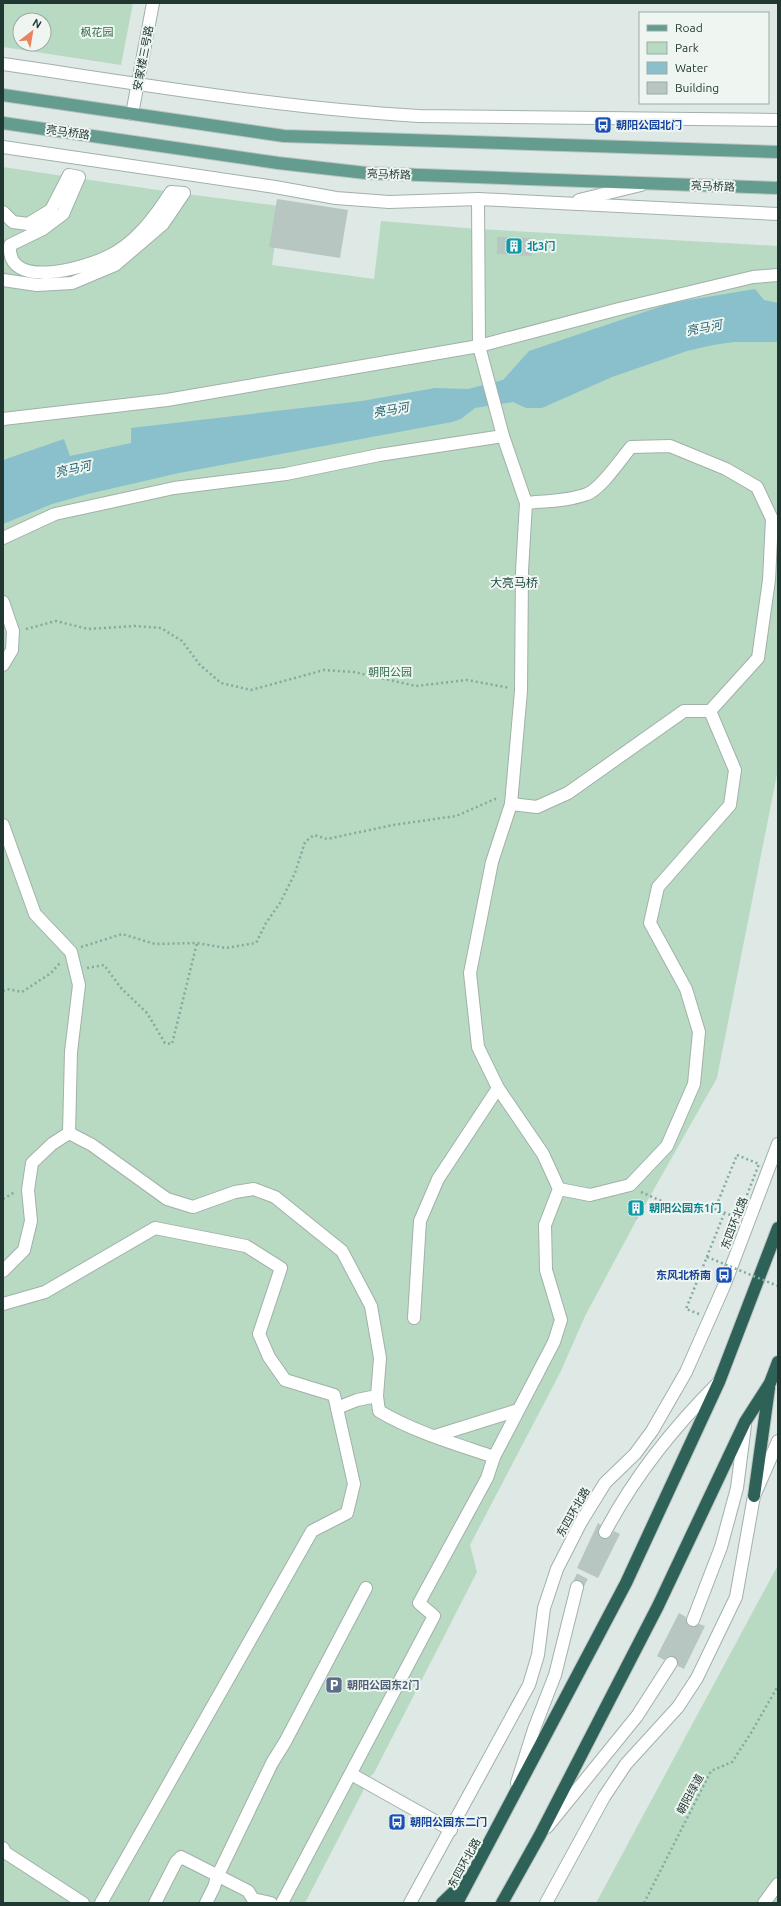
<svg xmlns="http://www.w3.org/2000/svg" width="781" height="1906" font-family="Ubuntu,'Noto Sans SC',sans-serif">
<rect width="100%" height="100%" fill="#dee9e5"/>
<g fill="#b8d9c2" fill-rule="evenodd">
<path d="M3,3H133L121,65L3,47ZM20,20H44V44H20Z"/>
<polygon points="3,167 171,192 280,206 272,265 374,279 381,221 478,229 778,246 778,769 717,1078 637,1219 585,1316 561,1371 470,1545 477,1572 374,1773 365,1781 363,1791 305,1903 3,1903"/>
<polygon points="778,1565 778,1903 596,1903"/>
</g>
<polygon fill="#89c0cc" points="755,289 764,300 778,303 778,342 734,342 713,345 687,351 612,377 542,408 526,408 513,402 475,408 461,419 452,422 179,473 88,494 52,504 3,524 3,460 64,439 70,456 131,443 131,428 362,401 435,388 468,389 503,380 529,351 671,303"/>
<g fill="#b7c6c1">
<polygon points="277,199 348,210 340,258 269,247"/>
<polygon points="497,237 532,238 532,256 497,254"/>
<polygon points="632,1201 643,1208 637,1219 626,1212"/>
<polygon points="598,1523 601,1525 598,1532 602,1539 609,1538 614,1531 620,1534 598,1578 577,1568"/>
<polygon points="679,1613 686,1617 686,1622 690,1627 695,1627 699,1624 705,1626 684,1669 678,1666 678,1660 675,1657 668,1656 664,1660 657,1656"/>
</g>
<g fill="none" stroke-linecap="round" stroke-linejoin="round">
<g stroke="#b8c6c1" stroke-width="12" stroke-dasharray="12 6" stroke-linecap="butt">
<polyline points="577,1587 605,1532"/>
<polyline points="671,1663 693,1620"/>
</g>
<g stroke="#a2b0ac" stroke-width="14">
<g id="minor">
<path d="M3,64C141,84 279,108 419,116L778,120"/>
<polyline points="132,114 153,3"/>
<polyline points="3,147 275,187 336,198 389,202 478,199 778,214"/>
<polyline points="579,200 641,185"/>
<path d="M3,212L13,222L28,224L51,210L69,175L79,177L63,214L43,229L10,245C6,291 84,268 107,257C135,244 155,217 171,192L184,193L163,224L115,265L72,283L37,285L3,280"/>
<polyline points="3,419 167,400 479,346 619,309 753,277 778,275"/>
<path d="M526,503C546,501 569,501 587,494C601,489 621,459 631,447L670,446L726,469L757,487L772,519L769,580L758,658L710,711L735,770L730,805L658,887L650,923L686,989L699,1032L694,1084L667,1146L630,1185L590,1195L559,1189"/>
<polyline points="3,538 55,514 174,488 286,474 379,455 503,436"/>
<polyline points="3,602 13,631 12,650 3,665"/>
<polyline points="511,804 537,807 568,793 684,711 710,711"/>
<path d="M3,825L35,914L71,952L79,985L71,1052L69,1133L92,1145L167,1199L193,1207L235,1192L254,1189L275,1197L342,1251L371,1306L380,1358L377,1396L379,1411C414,1432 456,1444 494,1457"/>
<polyline points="3,1271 24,1250 31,1221 28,1190 32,1163 52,1144 69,1133"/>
<polyline points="3,1304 45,1292 155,1228 246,1246 281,1268 259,1334 269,1357 285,1380 334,1395 354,1484 347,1513 312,1531 101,1903"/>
<polyline points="414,1318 420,1221 438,1179 498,1088"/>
<polyline points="337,1408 357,1400 377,1396"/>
<polyline points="435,1436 518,1410"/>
<path d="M605,1532C634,1477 674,1427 718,1383"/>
<polyline points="693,1620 721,1547 737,1488 745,1425"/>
<polyline points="351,1774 451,1830"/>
<polyline points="517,1783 534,1729 555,1675 577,1587"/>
<polyline points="547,1827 637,1716 671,1663"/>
<polyline points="3,1848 6,1853 83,1903"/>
<polyline points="155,1903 176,1862 181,1857 248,1891 253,1899 271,1903"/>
<polyline points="206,1903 214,1887 217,1877 272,1763 285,1742 366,1588"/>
<polyline points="282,1903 434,1616 419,1603 487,1478 494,1457 554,1342 561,1320 546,1270 545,1225 559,1189 543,1154 498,1088 478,1047 470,973 492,862 511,804 521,691 522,571 526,503 503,436 479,346 478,199"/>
<polyline points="410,1903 529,1685 538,1655 544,1608 557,1569 581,1522 605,1483 635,1454 652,1431 686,1372 724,1286 778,1144"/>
<polyline points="546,1903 604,1797 626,1764 678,1707 697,1678 736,1597 754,1496 778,1441"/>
<polyline points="764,1903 778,1884"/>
</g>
</g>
<g stroke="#bcc3c2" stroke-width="14">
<g id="major">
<polyline points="3,95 284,136 778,152"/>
<polyline points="3,123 278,163 366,173 778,188"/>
</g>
</g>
<g stroke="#bcc3c2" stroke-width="14">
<g id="highway">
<polyline points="754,1496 769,1388"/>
<polyline points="442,1903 465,1881"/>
<polyline points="457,1903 626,1583 719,1382 778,1228"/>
<polyline points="502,1903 540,1835 658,1606 745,1422 770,1383 778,1362"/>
</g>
</g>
<g stroke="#81ab9f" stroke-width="2.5" stroke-dasharray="2 3" stroke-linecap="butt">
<polyline points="26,629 56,621 88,629 135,626 161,628 182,641 200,665 221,683 251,690 324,670 354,672 416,686 467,680 510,688"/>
<polyline points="81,947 122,934 155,944 197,943 226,948 256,943 266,923 280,903 295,873 305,842 314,835 327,839 393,825 456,816 495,799 498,800"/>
<polyline points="87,968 104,965 121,988 147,1013 165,1043 172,1044 197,943"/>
<polyline points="3,991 7,989 22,992 51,973 61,962"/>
<polygon points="737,1155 759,1164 738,1218 715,1209"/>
<polyline points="641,1192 680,1209 715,1209"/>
<polyline points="3,1199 15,1192"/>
<polyline points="699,1314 686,1309 724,1214"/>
<polyline points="644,1903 711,1771 732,1762 751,1733 778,1686"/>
</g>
<use href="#minor" stroke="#fff" stroke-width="12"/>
<use href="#major" stroke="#659c90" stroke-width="12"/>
<use href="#highway" stroke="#2e6259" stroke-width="12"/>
<polyline stroke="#81ab9f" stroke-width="2.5" stroke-dasharray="2 3" stroke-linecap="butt" points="707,1257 778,1286"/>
</g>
<defs>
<g id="bus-square" transform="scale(0.9)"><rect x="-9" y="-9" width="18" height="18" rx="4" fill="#1a4fb4" stroke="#eff6f2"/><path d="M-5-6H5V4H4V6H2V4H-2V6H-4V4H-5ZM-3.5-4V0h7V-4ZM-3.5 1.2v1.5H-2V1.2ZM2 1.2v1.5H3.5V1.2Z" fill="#fff"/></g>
<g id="building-square" transform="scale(0.9)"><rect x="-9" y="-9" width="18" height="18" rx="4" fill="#0f9aa8" stroke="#eff6f2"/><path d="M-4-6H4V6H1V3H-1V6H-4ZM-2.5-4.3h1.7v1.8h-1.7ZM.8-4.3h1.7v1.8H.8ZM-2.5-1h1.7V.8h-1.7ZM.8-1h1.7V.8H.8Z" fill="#fff"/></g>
<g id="parking-square" transform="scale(0.9)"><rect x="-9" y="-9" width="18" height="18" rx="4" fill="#5c6f8a" stroke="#eff6f2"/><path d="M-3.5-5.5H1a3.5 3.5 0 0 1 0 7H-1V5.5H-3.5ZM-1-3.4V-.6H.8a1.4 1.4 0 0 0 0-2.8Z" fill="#fff"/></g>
</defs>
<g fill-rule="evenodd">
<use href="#bus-square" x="603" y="125"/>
<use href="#building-square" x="514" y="246"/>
<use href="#building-square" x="636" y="1208"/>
<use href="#bus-square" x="724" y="1275"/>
<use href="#parking-square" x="334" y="1685"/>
<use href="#bus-square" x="397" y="1822"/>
</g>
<g text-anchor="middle" stroke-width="4" stroke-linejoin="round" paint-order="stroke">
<g font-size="11" fill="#2d6c47" stroke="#eff6f2">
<text x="97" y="36">枫花园</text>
<text x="390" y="676">朝阳公园</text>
</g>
<g font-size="11" fill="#213832" stroke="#eff6f2">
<text transform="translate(143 58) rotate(-79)" y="4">安家楼三号路</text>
<text transform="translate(68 132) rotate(8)" y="4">亮马桥路</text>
<text transform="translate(389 174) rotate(2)" y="4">亮马桥路</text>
<text transform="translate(713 186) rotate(2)" y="4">亮马桥路</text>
<text transform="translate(734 1223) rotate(-69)" y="4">东四环北路</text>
<text transform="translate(573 1512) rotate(-60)" y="4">东四环北路</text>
<text transform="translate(690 1794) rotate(-62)" y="4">朝阳绿道</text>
<text transform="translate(464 1863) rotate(-61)" y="4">东四环北路</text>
</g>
<g font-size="11" font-weight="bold" fill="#164399" stroke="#eff6f2" text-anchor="start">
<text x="616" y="129">朝阳公园北门</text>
<text x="711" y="1279" text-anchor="end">东风北桥南</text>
<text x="410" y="1826">朝阳公园东二门</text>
</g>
<g font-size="11" font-weight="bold" fill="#0d838f" stroke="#eff6f2" text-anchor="start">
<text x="527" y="250">北3门</text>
<text x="649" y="1212">朝阳公园东1门</text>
</g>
<g font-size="11" font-weight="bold" fill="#4e5e75" stroke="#eff6f2" text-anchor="start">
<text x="347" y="1689">朝阳公园东2门</text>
</g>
<g font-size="12" font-style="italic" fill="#1f6070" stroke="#eff6f2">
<text transform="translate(704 328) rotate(-11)" y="4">亮马河</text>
<text transform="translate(391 410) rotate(-10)" y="4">亮马河</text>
<text transform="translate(73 469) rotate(-12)" y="4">亮马河</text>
</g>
<g font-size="12" fill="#1e483f" stroke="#eff6f2">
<text x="514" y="587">大亮马桥</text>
</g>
</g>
<rect width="781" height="1906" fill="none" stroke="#213832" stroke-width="8"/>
<rect x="639" y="12" width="130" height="92" fill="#eff6f2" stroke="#9daaa5"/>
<rect x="647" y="25" width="20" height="6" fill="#659c90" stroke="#9daaa5"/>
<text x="675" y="32" font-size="12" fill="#213832">Road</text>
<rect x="647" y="42" width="20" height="12" fill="#b8d9c2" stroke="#9daaa5"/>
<text x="675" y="52" font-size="12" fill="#213832">Park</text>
<rect x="647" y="62" width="20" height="12" fill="#89c0cc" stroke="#9daaa5"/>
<text x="675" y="72" font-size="12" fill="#213832">Water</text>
<rect x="647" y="82" width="20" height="12" fill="#b7c6c1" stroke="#9daaa5"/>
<text x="675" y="92" font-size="12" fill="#213832">Building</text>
<g transform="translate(32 32) rotate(31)"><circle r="19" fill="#eff6f2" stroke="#9daaa5"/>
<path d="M0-3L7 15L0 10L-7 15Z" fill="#ea825c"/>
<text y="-6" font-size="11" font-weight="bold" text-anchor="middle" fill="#213832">N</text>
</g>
</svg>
